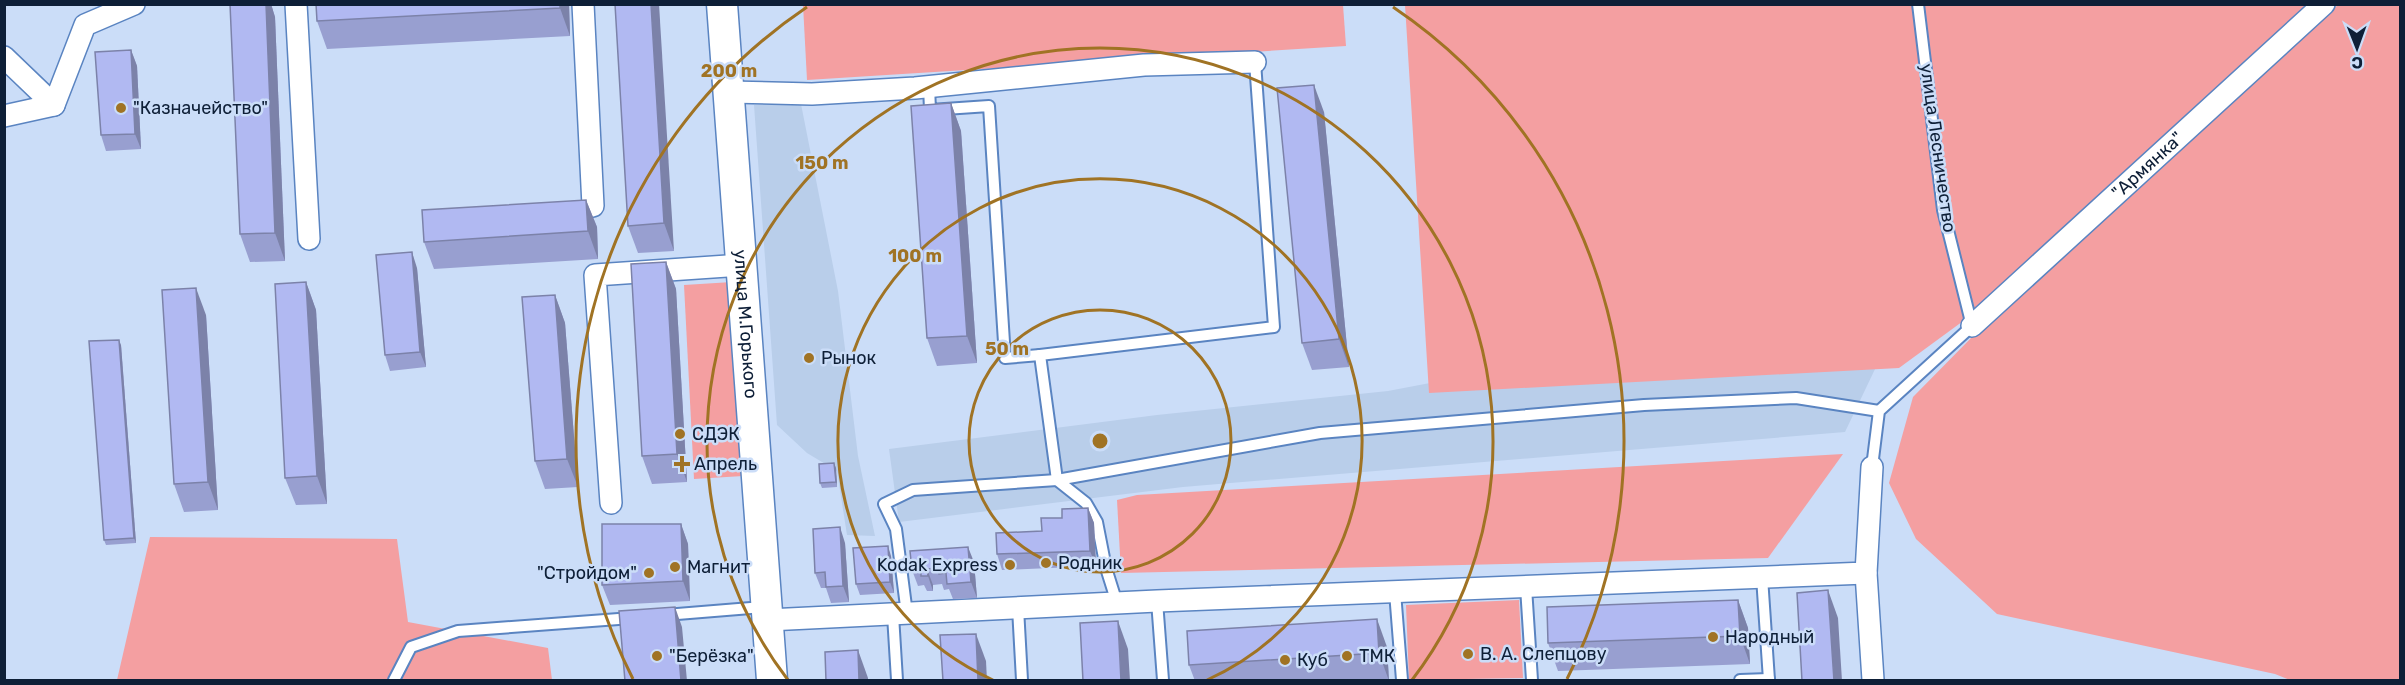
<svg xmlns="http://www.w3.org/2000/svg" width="2405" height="685" font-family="Rubik,sans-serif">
<rect width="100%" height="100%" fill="#cbddf8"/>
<g fill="#b9ceea">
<polygon points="801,104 838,291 858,456 875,536 847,535 837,471 807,453 777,425 754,105"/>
<polygon points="1876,367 1845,432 1183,487 899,522 889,449 1157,415 1388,391 1451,379"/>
</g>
<g fill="#f49fa1">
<polygon points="803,5 1343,5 1346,46 807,80"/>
<polygon points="1405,5 2312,5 1970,316 1899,368 1429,393"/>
<polygon points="2338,5 2400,5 2400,680 2290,680 2275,674 1997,614 1916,539 1889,483 1913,397 1975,334"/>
<polygon points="732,282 743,476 694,479 684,285"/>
<polygon points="1843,454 1768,558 1121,573 1117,500 1137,495"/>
<polygon points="150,537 397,539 408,622 548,648 552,680 117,680"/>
<polygon points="1519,600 1523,678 1409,680 1406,605"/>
</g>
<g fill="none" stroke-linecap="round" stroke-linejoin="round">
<g stroke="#5a84c1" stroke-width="14">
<g id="lane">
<polyline points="929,86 930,110 989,106 1005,358 1040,355"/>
<polyline points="1872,467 1879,411 1972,326 1943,210 1918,4"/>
<polyline points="1762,577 1769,680"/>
<polyline points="1526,587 1532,680"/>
<polyline points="1395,592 1402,680"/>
<polyline points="1157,601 1163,680"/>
<polyline points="1117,603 1106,568 1097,522 1086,503 1057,480 1040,355 1274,327 1255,62"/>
<polyline points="1018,608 1022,680"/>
<polyline points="907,614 896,529 884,504 913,490 1057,480 1320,433 1644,405 1796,398 1879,411"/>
<polyline points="665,615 763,607"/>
<polyline points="893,615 897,680"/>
<polyline points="394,680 411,647 458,631 632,618"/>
<polyline points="1740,680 1769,679"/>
</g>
</g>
<g stroke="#5a84c1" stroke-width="24">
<g id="street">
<polyline points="296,4 309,239"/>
<polyline points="583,4 593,206"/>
<polyline points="4,57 54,105"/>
<polyline points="729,92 812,94 915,88 1144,65 1255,62"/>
<polyline points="4,116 54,105 85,25 134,4"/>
<path id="s1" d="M1972,326L2324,4"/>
<polyline points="611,503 595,275 742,265"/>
<polyline points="1866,573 1873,680"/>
<polyline points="768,620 1157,601 1866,573 1872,467"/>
</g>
</g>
<g stroke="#5a84c1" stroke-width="33">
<g id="secondary">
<path id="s2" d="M722,4L772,680"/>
</g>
</g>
<use href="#lane" stroke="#fff" stroke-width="10"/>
<use href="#street" stroke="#fff" stroke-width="21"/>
<use href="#secondary" stroke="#fff" stroke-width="30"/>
</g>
<g fill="#989fd0">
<polygon points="230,4 271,4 275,17 285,261 250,262 240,234"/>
<polygon points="316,4 569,4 570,36 327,49 317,21"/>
<polygon points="615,4 674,251 638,253 628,226"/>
<polygon points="131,50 137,66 141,149 106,151 101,135"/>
<polygon points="951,103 961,131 977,363 937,366 927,338"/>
<polygon points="1324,112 1349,367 1312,370 1302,343"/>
<polygon points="586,200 597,227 598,259 434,269 424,242"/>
<polygon points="666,262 676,289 687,482 652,484 642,456"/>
<polygon points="417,268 426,367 390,371 385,355"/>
<polygon points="306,282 316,310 327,504 296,505 285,478"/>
<polygon points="555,295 565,323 578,487 545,489 535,461"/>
<polygon points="206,315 218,510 184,512 174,484"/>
<polygon points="121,345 136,543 106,545 104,540"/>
<polygon points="836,468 837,487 822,488 820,483"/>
<polygon points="1088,508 1094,523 1096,566 1002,570 997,554 1042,531 1062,518"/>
<polygon points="681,524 688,544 690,601 610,605 602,585"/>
<polygon points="845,543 849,602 831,603 826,588 821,588 815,573"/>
<polygon points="891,556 894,593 860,595 856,584"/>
<polygon points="974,562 977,598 953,599 949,589 944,590 942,584 933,585 933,591 927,591 924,585 918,586 912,570"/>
<polygon points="1738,600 1748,628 1750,664 1558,671 1548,643"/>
<polygon points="1387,647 1389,681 1195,681 1189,665"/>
</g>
<g fill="#7c82a9">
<polygon points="266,4 271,4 275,17 285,261 275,233"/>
<polygon points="560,4 569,4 570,36 560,8"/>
<polygon points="651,4 659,4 674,251 664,223"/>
<polygon points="131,50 137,66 141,149 135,134"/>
<polygon points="1314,85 1324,112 1349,367 1339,339"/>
<polygon points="951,103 961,131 977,363 967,336"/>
<polygon points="586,200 597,227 598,259 588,231"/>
<polygon points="412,252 417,268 426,367 420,352"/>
<polygon points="666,262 676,289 687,482 677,454"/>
<polygon points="306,282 316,310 327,504 317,476"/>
<polygon points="196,288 206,315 218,510 208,482"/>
<polygon points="555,295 565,323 578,487 567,459"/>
<polygon points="119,340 121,345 136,543 134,538"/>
<polygon points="834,463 836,468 837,487 836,482"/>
<polygon points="1088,508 1094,523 1096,566 1090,551"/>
<polygon points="681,524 688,544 690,601 683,581"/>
<polygon points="840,527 845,543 849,602 843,586"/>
<polygon points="888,546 891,556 894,593 890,582"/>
<polygon points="968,547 974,562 977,598 971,582"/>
<polygon points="927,569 933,585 933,591 928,576"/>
<polygon points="1828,590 1838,618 1842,681 1834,681"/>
<polygon points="1738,600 1748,628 1750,664 1740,636"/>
<polygon points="675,607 682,627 687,681 681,681"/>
<polygon points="1377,619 1387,647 1389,681 1379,653"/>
<polygon points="1118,621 1128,649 1130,681 1121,681"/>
<polygon points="976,634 986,661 987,681 978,681"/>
<polygon points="858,650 868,678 868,681 859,681"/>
</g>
<g fill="#b1b9f2" stroke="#7c82a9" stroke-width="1.5">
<polygon points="230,4 266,4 275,233 240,234"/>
<polygon points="316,4 560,4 560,8 317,21"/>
<polygon points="615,4 651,4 664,223 628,226"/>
<polygon points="131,50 135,134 101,135 95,52"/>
<polygon points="1314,85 1339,339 1302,343 1277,88"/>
<polygon points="951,103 967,336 927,338 911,106"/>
<polygon points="586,200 588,231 424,242 422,210"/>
<polygon points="412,252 420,352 385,355 376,255"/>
<polygon points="666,262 677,454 642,456 631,264"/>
<polygon points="306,282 317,476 285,478 275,284"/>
<polygon points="196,288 208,482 174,484 162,290"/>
<polygon points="555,295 567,459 535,461 522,297"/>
<polygon points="119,340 134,538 104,540 89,341"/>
<polygon points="834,463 836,482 820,483 819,464"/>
<polygon points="1088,508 1090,551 997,554 996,533 1042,531 1041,518 1062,518 1062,509"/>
<polygon points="602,524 681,524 683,581 602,585"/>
<polygon points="840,527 843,586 826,587 825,572 815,573 813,529"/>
<polygon points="888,546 890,582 856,584 853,548"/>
<polygon points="968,547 971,582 947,584 946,573 939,574 938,568 927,569 928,576 921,576 921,569 912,570 910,551"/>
<polygon points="1828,590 1834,681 1802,681 1797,593"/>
<polygon points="1738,600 1740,636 1548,643 1547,607"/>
<polygon points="675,607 681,681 625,681 619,611"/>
<polygon points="1377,619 1379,653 1189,665 1187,631"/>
<polygon points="1118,621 1121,681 1083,681 1080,623"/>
<polygon points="976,634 978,681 943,681 940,635"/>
<polygon points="858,650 859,681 826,681 825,652"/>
</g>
<g fill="none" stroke="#a07324" stroke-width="3">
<circle cx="1100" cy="441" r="131"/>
<path d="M993 680A262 262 0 1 1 1207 680"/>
<path d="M788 680A393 393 0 1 1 1412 680"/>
<path d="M633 679A524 524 0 0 1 807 7M1393 7A524 524 0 0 1 1567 679"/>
</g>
<g fill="#a07324" stroke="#cbddf8" stroke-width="2">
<circle cx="121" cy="108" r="6"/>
<circle cx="809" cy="358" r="6"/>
<circle cx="680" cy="434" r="6"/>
<path d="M679 455h6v6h6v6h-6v6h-6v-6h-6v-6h6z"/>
<circle cx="1046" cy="563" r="6"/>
<circle cx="1010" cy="565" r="6"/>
<circle cx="675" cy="567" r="6"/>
<circle cx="649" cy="573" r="6"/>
<circle cx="1713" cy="637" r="6"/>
<circle cx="1468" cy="654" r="6"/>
<circle cx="657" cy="656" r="6"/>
<circle cx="1347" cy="656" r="6"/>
<circle cx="1285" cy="660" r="6"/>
</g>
<g text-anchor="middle" stroke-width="5" stroke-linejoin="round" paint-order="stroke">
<g font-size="18" fill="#0e1f37" stroke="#cbddf8" text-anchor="start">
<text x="133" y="114">"Казначейство"</text>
<text x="821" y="364">Рынок</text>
<text x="692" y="440">СДЭК</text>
<text x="694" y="470">Апрель</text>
<text x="1058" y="569">Родник</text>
<text x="998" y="571" text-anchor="end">Kodak Express</text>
<text x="687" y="573">Магнит</text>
<text x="637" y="579" text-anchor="end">"Стройдом"</text>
<text x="1725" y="643">Народный</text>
<text x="1480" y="660">В. А. Слепцову</text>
<text x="669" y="662">"Берёзка"</text>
<text x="1359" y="662">ТМК</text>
<text x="1297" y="666">Куб</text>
</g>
<g font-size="18" fill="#0e1f37" stroke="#cbddf8">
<text transform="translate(1938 148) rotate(82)" y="6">улица Лесничество</text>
<text dy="6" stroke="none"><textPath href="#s1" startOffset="238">"Армянка"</textPath></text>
<text dy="6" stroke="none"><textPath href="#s2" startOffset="321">улица М.Горького</textPath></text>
</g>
</g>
<circle cx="1100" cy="441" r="9" fill="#a07324" stroke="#cbddf8" stroke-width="3"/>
<g font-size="18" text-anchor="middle" font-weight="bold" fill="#a07324" stroke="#cbddf8" stroke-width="5" stroke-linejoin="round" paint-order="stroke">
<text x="729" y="77">200 m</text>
<text x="822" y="169">150 m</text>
<text x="915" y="262">100 m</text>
<text x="1007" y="355">50 m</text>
</g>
<rect width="2405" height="685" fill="none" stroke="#0e1f37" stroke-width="12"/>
<g transform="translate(2357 48) rotate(179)" stroke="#cbddf8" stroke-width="4.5" paint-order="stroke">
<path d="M0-4.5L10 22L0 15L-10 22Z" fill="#0e1f37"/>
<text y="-9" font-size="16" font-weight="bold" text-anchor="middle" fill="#0e1f37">С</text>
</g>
</svg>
